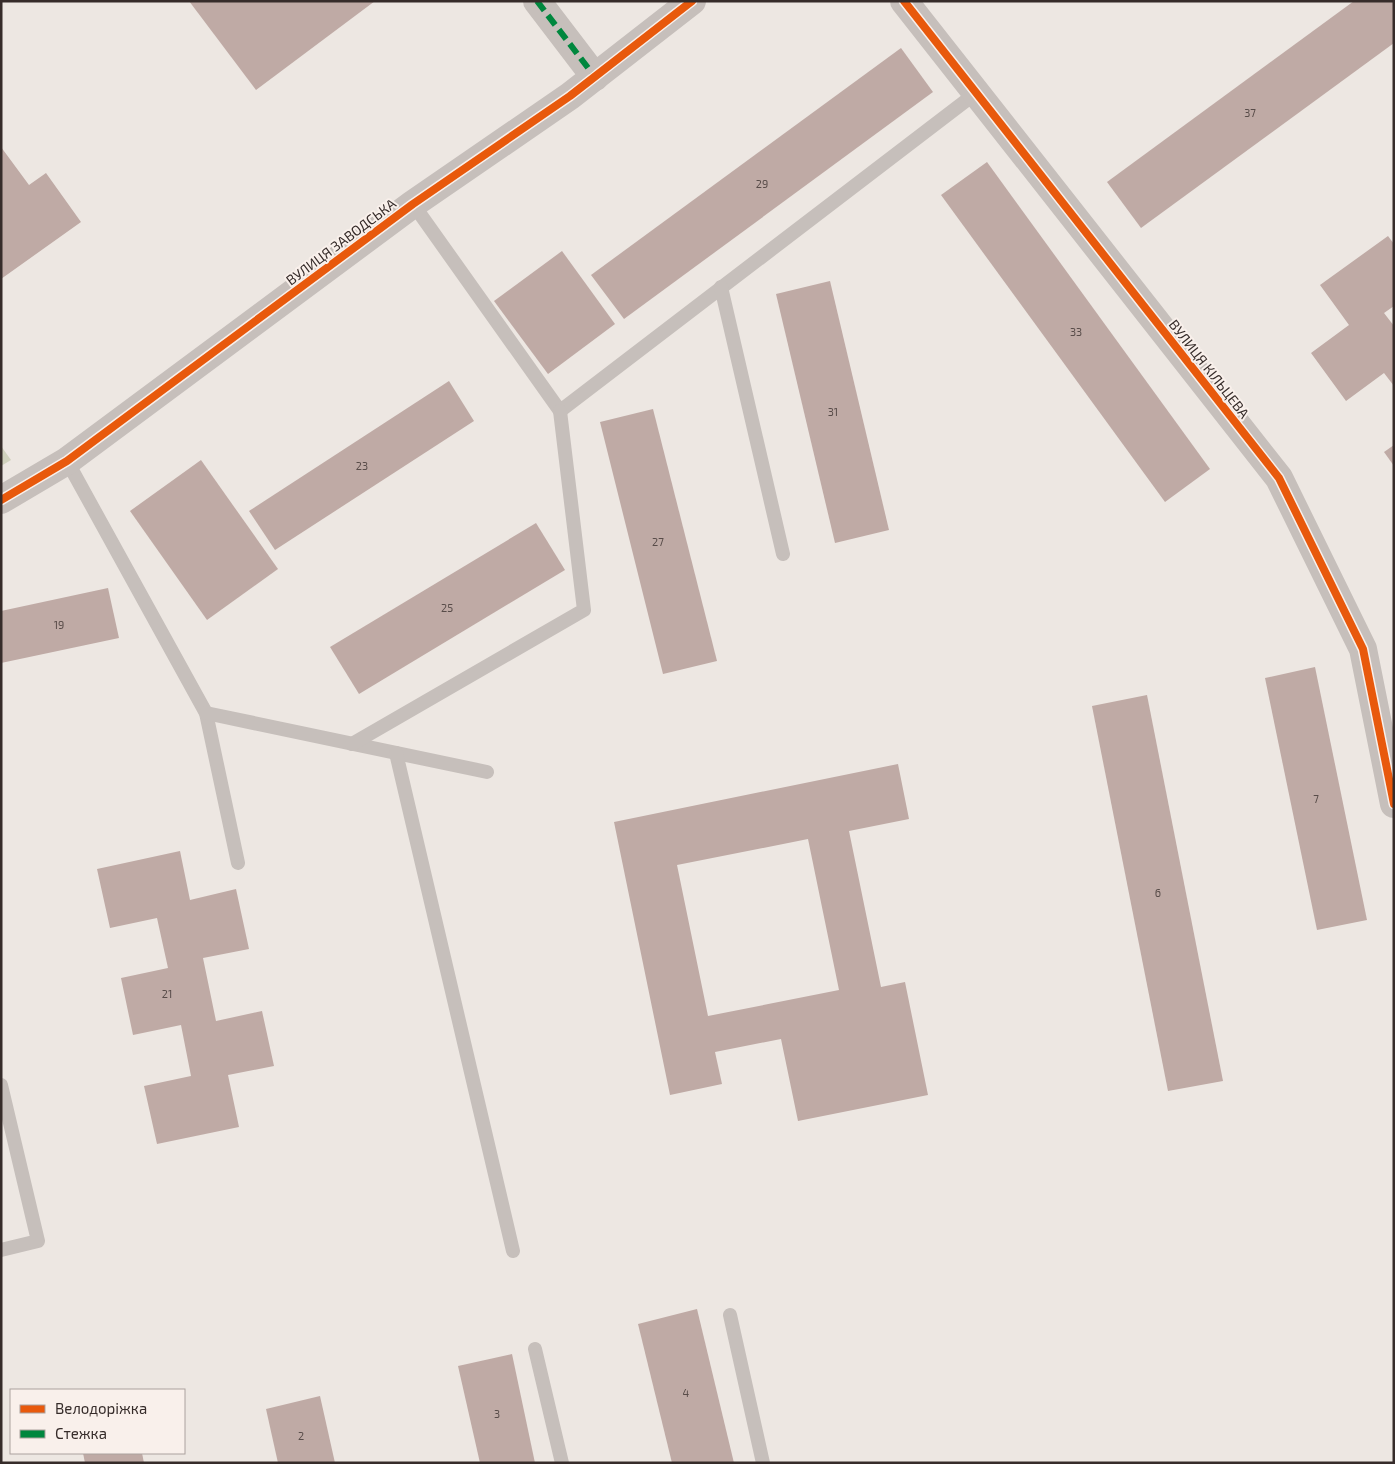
<svg xmlns="http://www.w3.org/2000/svg" width="1395" height="1464" font-family="'Exo 2',sans-serif">
<rect width="100%" height="100%" fill="#ede7e2"/>
<polygon fill="#d0d1bd" points="1,446 11,460 1,466"/>
<g fill="#bfaaa5" fill-rule="evenodd">
<polygon points="189,1 375,1 256,90"/>
<polygon points="1354,1 1394,1 1394,43 1141,228 1107,182"/>
<polygon points="901,48 933,92 624,319 591,275"/>
<polygon points="1,147 29,185 46,173 81,222 1,279"/>
<polygon points="987,162 1210,469 1165,502 941,195"/>
<polygon points="1388,236 1394,244 1394,306 1384,313 1394,326 1394,386 1384,373 1346,401 1311,353 1349,325 1320,285"/>
<polygon points="562,251 615,324 548,374 494,301"/>
<polygon points="830,281 889,530 835,543 776,294"/>
<polygon points="449,381 474,421 275,550 249,511"/>
<polygon points="653,409 717,661 663,674 600,422"/>
<polygon points="1394,445 1394,466 1384,452"/>
<polygon points="201,460 278,569 207,620 130,511"/>
<polygon points="536,523 565,570 359,694 330,647"/>
<polygon points="108,588 119,638 1,663 1,611"/>
<polygon points="1315,667 1367,920 1317,930 1265,678"/>
<polygon points="1147,695 1223,1081 1168,1091 1092,706"/>
<path d="M898,764L909,819L849,831L881,987L905,982L928,1095L798,1121L781,1039L715,1052L722,1084L670,1095L614,822ZM808,839L839,990L708,1016L677,865Z"/>
<polygon points="180,851 190,900 236,889 249,949 203,958 216,1021 262,1011 274,1066 228,1075 239,1127 157,1144 144,1086 191,1076 181,1025 133,1035 121,978 168,968 157,918 110,928 97,869"/>
<polygon points="697,1309 734,1463 672,1463 638,1324"/>
<polygon points="512,1354 535,1463 480,1463 458,1366"/>
<polygon points="320,1396 335,1463 278,1463 266,1409"/>
<polygon points="83,1453 142,1453 144,1463 85,1463"/>
</g>
<g fill="none" stroke-linecap="round" stroke-linejoin="round">
<g stroke="#c6bfbb" stroke-width="14">
<polyline points="413,204 560,411 976,93"/>
<polyline points="721,287 783,554"/>
<polyline points="67,461 206,713 238,863"/>
<polyline points="206,713 487,772"/>
<polyline points="352,744 584,610 560,411"/>
<polyline points="396,753 513,1251"/>
<polyline points="1,1085 38,1241 1,1250"/>
<polyline points="730,1315 763,1463"/>
<polyline points="535,1349 562,1463"/>
</g>
<g stroke="#c6bfbb" stroke-width="28">
<polyline points="537,1 595,77"/>
<polyline points="904,1 1279,478 1363,649 1394,804"/>
<polyline points="1,500 67,461 413,204 570,96 692,1"/>
</g>
<polyline stroke="#00873e" stroke-width="6" stroke-dasharray="12 6" stroke-linecap="butt" points="537,1 595,77"/>
<g stroke="#f9f0eb" stroke-width="11">
<g id="cycleway">
<polyline points="904,1 1279,478 1363,649 1394,804"/>
<polyline points="1,500 67,461 413,204 570,96 692,1"/>
</g>
</g>
<use href="#cycleway" stroke="#e8590c" stroke-width="8"/>
</g>
<g text-anchor="middle" stroke-width="4" stroke-linejoin="round" paint-order="stroke">
<g font-size="11" fill="#584c49">
<text x="1250" y="117">37</text>
<text x="762" y="188">29</text>
<text x="1076" y="336">33</text>
<text x="833" y="416">31</text>
<text x="362" y="470">23</text>
<text x="658" y="546">27</text>
<text x="447" y="612">25</text>
<text x="59" y="629">19</text>
<text x="1316" y="803">7</text>
<text x="1158" y="897">6</text>
<text x="167" y="998">21</text>
<text x="686" y="1397">4</text>
<text x="497" y="1418">3</text>
<text x="301" y="1440">2</text>
</g>
<g font-size="14" fill="#362c2a" stroke="#f9f0eb">
<text transform="translate(341 242) rotate(-37)" y="5">ВУЛИЦЯ ЗАВОДСЬКА</text>
<text transform="translate(1209 369) rotate(52)" y="5">ВУЛИЦЯ КІЛЬЦЕВА</text>
</g>
</g>
<rect width="1395" height="1464" fill="none" stroke="#362c2a" stroke-width="5"/>
<rect x="10" y="1389" width="175" height="65" fill="#f9f0eb" stroke="#aba29e"/>
<rect x="20" y="1405" width="25" height="8" fill="#e8590c" stroke="#aba29e"/>
<text x="55" y="1414" font-size="15" fill="#362c2a">Велодоріжка</text>
<rect x="20" y="1430" width="25" height="8" fill="#00873e" stroke="#aba29e"/>
<text x="55" y="1439" font-size="15" fill="#362c2a">Стежка</text>
</svg>
